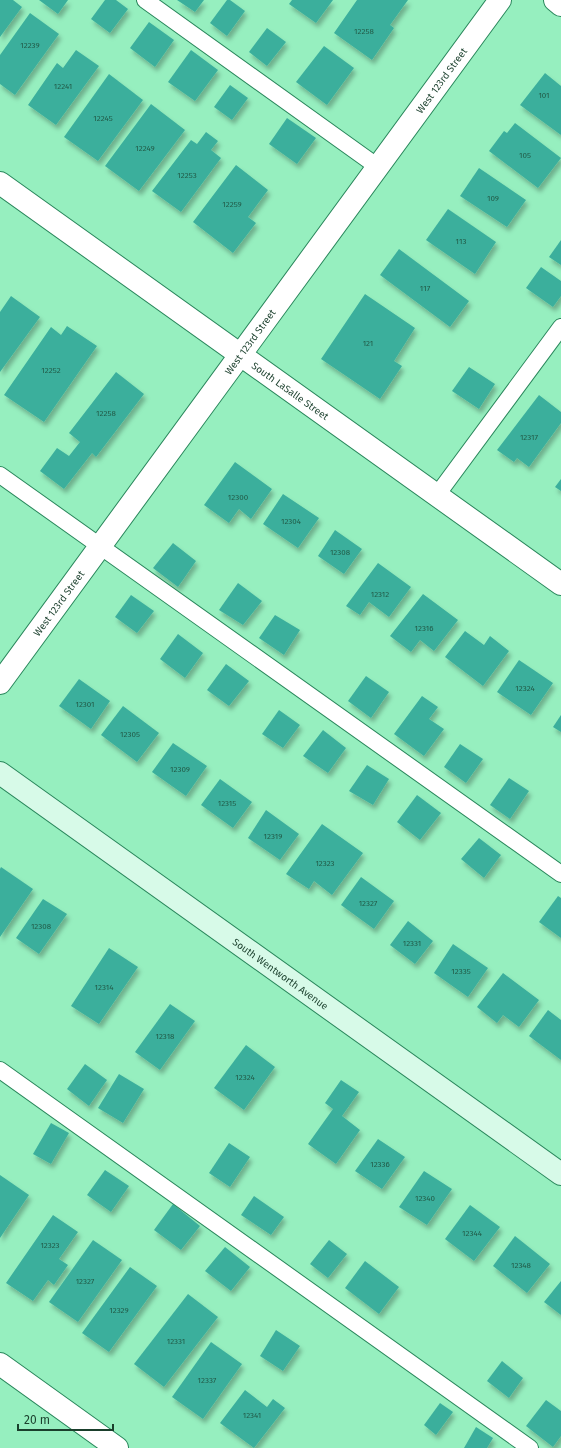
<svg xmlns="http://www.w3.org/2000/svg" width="561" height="1448" font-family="'Fira Sans',sans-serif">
<defs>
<filter id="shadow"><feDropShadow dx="2.5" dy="4.5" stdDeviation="2" flood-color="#0004"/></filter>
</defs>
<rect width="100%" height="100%" fill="#96efbf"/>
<g fill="#3baf9c" filter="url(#shadow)">
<polygon points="0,0 13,0 22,7 0,37"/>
<polygon points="39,0 68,0 58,14"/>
<polygon points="105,0 116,0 128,9 110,33 91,19"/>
<polygon points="177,0 204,0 195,12"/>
<polygon points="227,0 230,0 245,11 227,36 210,23"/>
<polygon points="292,0 333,0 316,23 289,4"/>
<polygon points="357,0 408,0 390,25 394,28 372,60 334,33"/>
<polygon points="30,13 59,34 15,95 0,84 0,55"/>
<polygon points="149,22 174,40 155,67 130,48"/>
<polygon points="267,28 286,42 267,66 249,52"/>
<polygon points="324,46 354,68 327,105 296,82"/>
<polygon points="76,50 99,66 56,125 28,105 57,63 63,68"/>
<polygon points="191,50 218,70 195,101 168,82"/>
<polygon points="545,73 561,86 561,135 520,105"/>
<polygon points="109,74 143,100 98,161 64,137"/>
<polygon points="230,85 248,98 232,120 214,107"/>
<polygon points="151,104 185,130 139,191 105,166"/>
<polygon points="287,118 316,138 297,164 269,144"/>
<polygon points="515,123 561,158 538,188 489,151 504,131 507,133"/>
<polygon points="206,132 218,141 211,150 221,158 181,212 152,191 191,140 197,144"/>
<polygon points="236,165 268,190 248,217 256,223 233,253 193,222"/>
<polygon points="479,168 526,200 507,227 460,196"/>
<polygon points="448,209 496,242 475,274 426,240"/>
<polygon points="561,240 561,265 549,257"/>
<polygon points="399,249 469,301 450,327 380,275"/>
<polygon points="541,267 561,281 561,296 553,307 526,288"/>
<polygon points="365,294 415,328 394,361 402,366 380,399 321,359"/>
<polygon points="11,296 40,317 0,372 0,312"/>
<polygon points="67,326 97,346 44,422 4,395 51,327 61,335"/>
<polygon points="469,367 495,384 479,409 452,391"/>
<polygon points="116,372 144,394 96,457 92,453 64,489 40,471 57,448 69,456 80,442 69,433"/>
<polygon points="539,395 561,412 561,423 529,467 517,458 514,462 497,450"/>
<polygon points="235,462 272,489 251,519 239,509 229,523 204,505"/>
<polygon points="561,479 561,491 555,487"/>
<polygon points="283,494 319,518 298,548 263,524"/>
<polygon points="335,530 362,549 344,574 318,556"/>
<polygon points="173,543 196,561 178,587 153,568"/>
<polygon points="378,563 411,587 389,617 369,602 360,615 346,606"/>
<polygon points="238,583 262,601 243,625 219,610"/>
<polygon points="423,594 458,620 434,651 420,640 411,652 390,636"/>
<polygon points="131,595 154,611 137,633 115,617"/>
<polygon points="275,615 300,630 284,655 259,638"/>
<polygon points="465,631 484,645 490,636 509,651 483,686 445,657"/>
<polygon points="178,634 203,653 185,678 160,659"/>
<polygon points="519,660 553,683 531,715 497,692"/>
<polygon points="226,664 249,681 229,706 207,690"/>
<polygon points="366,676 389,692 371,718 348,701"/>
<polygon points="79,679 110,701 91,729 59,706"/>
<polygon points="422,696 438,707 429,719 444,729 424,756 394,734"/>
<polygon points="123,706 159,733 137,762 101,735"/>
<polygon points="279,710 300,725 283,748 262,734"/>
<polygon points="561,715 561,732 553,727"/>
<polygon points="323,730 346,748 328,773 303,756"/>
<polygon points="173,743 207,766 186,796 152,772"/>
<polygon points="460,744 483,759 466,783 444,767"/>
<polygon points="367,765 389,779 373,805 349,791"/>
<polygon points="509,778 529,791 510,819 490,805"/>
<polygon points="220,779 252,802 233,828 201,805"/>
<polygon points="417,795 441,813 420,840 397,822"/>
<polygon points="266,810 299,834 280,860 248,838"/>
<polygon points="322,824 363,853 332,895 314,881 309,889 286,874"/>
<polygon points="479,838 501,855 484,878 461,859"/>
<polygon points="1,867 33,889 0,937 0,869"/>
<polygon points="361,877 394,901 374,929 341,905"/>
<polygon points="558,896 561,898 561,938 539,922"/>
<polygon points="43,899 67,914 39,954 16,938"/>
<polygon points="408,921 433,941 415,964 390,945"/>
<polygon points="453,944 488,968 468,997 434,973"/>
<polygon points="109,948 138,967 99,1024 71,1006"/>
<polygon points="503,973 539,1000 519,1027 503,1015 497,1023 477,1007"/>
<polygon points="170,1004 195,1021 160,1070 135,1052"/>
<polygon points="548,1010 561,1020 561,1060 529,1036"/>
<polygon points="246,1045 275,1067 244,1110 214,1088"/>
<polygon points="85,1064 107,1080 89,1106 67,1089"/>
<polygon points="119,1074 144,1089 123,1123 98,1108"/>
<polygon points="341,1080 359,1092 342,1116 360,1130 336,1164 308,1144 333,1109 325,1103"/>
<polygon points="51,1123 69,1133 51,1164 33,1154"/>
<polygon points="378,1139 405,1157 382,1189 355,1171"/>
<polygon points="229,1143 250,1157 230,1187 209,1173"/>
<polygon points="105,1170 129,1186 111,1212 87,1195"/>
<polygon points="424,1171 452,1189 427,1225 399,1207"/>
<polygon points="0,1175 29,1195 0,1238"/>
<polygon points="254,1196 284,1217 271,1235 241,1215"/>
<polygon points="173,1204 200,1226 181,1250 154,1230"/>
<polygon points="470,1205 500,1227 474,1261 445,1239"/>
<polygon points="53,1215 78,1232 59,1259 68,1265 54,1285 48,1280 33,1301 6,1283"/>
<polygon points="515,1236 550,1264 527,1293 493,1266"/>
<polygon points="93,1240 122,1260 78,1322 49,1302"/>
<polygon points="329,1240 347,1254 328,1278 310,1264"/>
<polygon points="225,1247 250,1267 231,1291 205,1271"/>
<polygon points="365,1261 399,1287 379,1314 345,1288"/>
<polygon points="130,1267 157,1286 109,1352 82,1333"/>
<polygon points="561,1281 561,1315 544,1302"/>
<polygon points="188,1294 218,1317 164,1387 134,1364"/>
<polygon points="276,1330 300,1346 283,1371 260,1356"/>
<polygon points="211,1342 242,1364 203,1419 172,1397"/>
<polygon points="502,1361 523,1378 509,1398 487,1381"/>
<polygon points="245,1390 267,1407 273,1399 285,1408 254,1448 220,1423"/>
<polygon points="546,1400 561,1411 561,1436 553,1447 526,1426"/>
<polygon points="440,1403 453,1412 436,1435 424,1425"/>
<polygon points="476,1427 493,1438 487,1448 464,1448"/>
</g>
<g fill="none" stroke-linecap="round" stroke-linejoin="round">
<g stroke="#2a875c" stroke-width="18">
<g id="lane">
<polyline points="145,0 378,167"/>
<polyline points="0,475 561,874"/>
<polyline points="437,495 561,327"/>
<polyline points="0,1070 530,1448"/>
</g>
</g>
<g stroke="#2a875c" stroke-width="24">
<g id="street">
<polyline points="555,0 561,5"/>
<path id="s1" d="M0,183L561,584"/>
<path id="s2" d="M0,683L500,0"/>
<polyline points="0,1364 117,1448"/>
</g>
</g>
<g stroke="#2a875c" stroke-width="24">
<g id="secondary">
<path id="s3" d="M0,773L561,1174"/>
</g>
</g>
<use href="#lane" stroke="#fff" stroke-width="16"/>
<use href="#street" stroke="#fff" stroke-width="22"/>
<use href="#secondary" stroke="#d7fae8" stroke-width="22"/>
</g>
<g text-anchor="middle" stroke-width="3" stroke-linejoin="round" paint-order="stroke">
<g font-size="8" fill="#225b48">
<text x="364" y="34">12258</text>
<text x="30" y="48">12239</text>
<text x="63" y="89">12241</text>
<text x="544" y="98">101</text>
<text x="103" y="121">12245</text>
<text x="145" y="151">12249</text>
<text x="525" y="158">105</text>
<text x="187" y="178">12253</text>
<text x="493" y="201">109</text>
<text x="232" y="207">12259</text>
<text x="461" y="244">113</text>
<text x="425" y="291">117</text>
<text x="368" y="346">121</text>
<text x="51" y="373">12252</text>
<text x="106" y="416">12258</text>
<text x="529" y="440">12317</text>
<text x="238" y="500">12300</text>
<text x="291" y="524">12304</text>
<text x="340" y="555">12308</text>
<text x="380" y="597">12312</text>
<text x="424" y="631">12316</text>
<text x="525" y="691">12324</text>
<text x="85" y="707">12301</text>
<text x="130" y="737">12305</text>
<text x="180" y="772">12309</text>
<text x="227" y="806">12315</text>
<text x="273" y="839">12319</text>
<text x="325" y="866">12323</text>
<text x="368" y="906">12327</text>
<text x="41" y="929">12308</text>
<text x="412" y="946">12331</text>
<text x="461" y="974">12335</text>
<text x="104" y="990">12314</text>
<text x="165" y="1039">12318</text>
<text x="245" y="1080">12324</text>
<text x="380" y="1167">12336</text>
<text x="425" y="1201">12340</text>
<text x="472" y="1236">12344</text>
<text x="50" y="1248">12323</text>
<text x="521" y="1268">12348</text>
<text x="85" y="1284">12327</text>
<text x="119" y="1313">12329</text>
<text x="176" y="1344">12331</text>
<text x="207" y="1383">12337</text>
<text x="252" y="1418">12341</text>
</g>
<g font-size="10" fill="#1a3f2c" stroke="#96efbf">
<text dy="4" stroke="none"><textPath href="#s2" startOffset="747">West 123rd Street</textPath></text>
<text dy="4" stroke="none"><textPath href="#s2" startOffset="423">West 123rd Street</textPath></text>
<text dy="4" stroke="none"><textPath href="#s1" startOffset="357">South LaSalle Street</textPath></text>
<text dy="4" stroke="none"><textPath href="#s2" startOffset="99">West 123rd Street</textPath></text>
<text dy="4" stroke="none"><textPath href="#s3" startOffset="345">South Wentworth Avenue</textPath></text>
</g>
</g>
<path d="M18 1424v6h95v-6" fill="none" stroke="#1a3f2c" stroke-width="2"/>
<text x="24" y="1424" font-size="12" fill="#1a3f2c" stroke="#96efbf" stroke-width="3" paint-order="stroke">20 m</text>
</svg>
